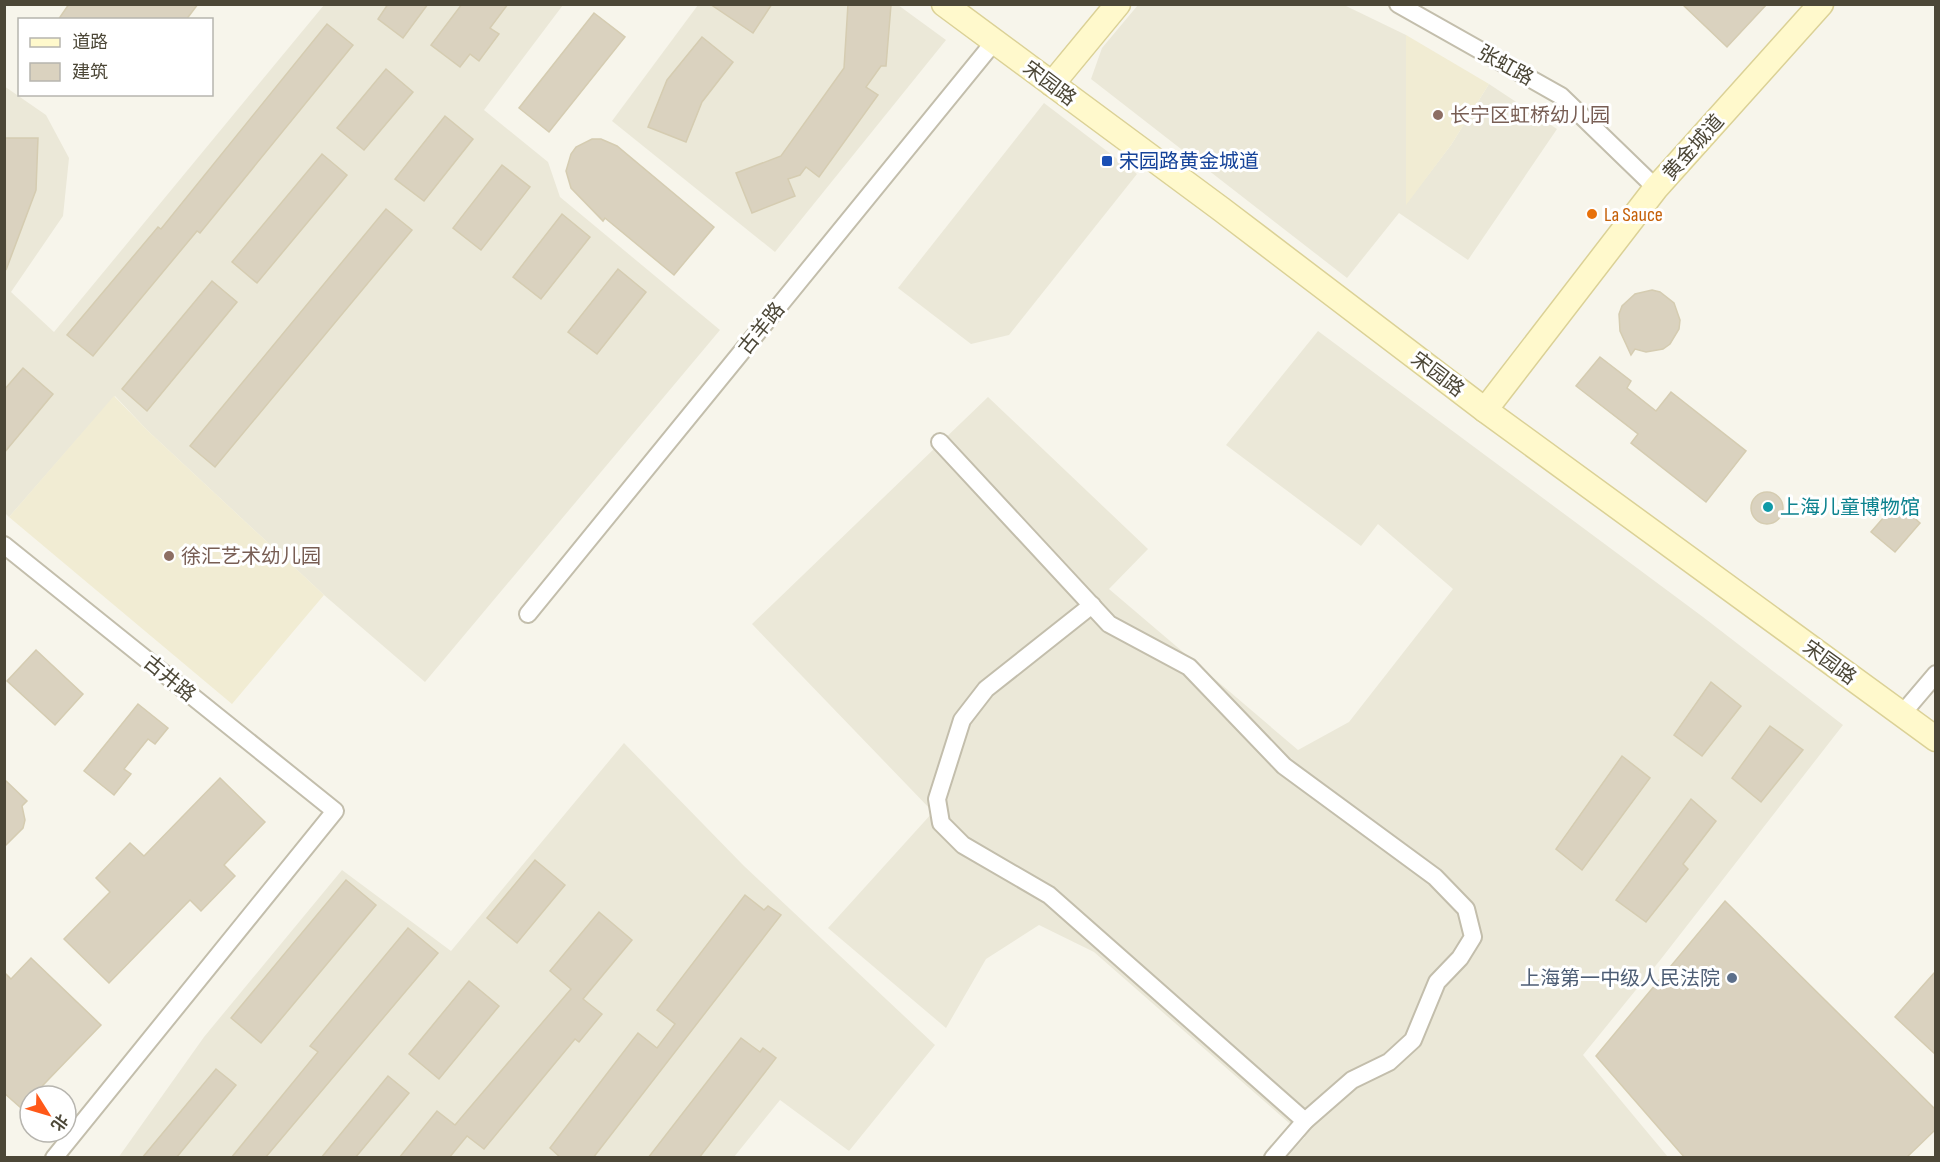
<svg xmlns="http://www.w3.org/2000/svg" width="1940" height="1162" font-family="'Sofia Sans Condensed','Noto Sans SC',sans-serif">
<rect width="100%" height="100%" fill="#f7f5eb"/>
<g fill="#ebe8d8">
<polygon points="324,5 563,5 484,110 548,162 560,197 720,330 425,682 324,595 148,431 115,396 9,517 5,513 4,86 46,115 69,158 63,216 11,292 54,332"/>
<polygon points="698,5 898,5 946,40 775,252 612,121"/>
<polygon points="1138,5 1344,5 1406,35 1406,204 1451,145 1489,84 1557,129 1468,260 1399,213 1347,278 1091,79 1102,48"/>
<polygon points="1044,103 1137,174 1009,335 971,344 898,288"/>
<polygon points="1318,331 1703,617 1843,725 1661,959 1583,1055 1668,1157 1287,1157 1305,1137 1094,952 1039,925 986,959 946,1028 828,928 933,812 752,624 988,397 1148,549 1109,589 1298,750 1349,722 1453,589 1378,524 1361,546 1226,445"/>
<polygon points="624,743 744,866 935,1045 849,1151 780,1100 734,1157 118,1158 204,1037 342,870 451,951"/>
</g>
<g fill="#f1ecd3">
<polygon points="1406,35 1489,84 1451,145 1406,205"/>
<polygon points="114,396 148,431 324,595 232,704 9,517"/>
</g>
<g fill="#dad2bf" stroke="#d5ccb1" stroke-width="1.5">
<polygon points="69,4 198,4 186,20 58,20"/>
<polygon points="388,4 428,4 403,38 378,19"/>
<polygon points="462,4 508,4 490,28 499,34 479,61 470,54 460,67 431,45"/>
<polygon points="710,4 772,4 753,33"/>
<polygon points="848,4 891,5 886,66 881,66 866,87 878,95 819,177 806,167 800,175 788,179 795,196 752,213 736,173 781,156 844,68"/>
<polygon points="1682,4 1767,4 1727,47"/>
<polygon points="594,13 625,37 549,132 519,108"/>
<polygon points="327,24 353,45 200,233 197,231 93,356 67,335 158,227 161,229"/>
<polygon points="702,37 733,62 702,102 686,142 648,127 667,80"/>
<polygon points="386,69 413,92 364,150 337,128"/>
<polygon points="445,116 473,139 424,201 395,179"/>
<polygon points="4,138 38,138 36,190 6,270"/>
<polygon points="592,139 601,139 617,146 714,227 674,275 605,218 603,221 571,188 566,171 571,154 576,147"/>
<polygon points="322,154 347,175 257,283 232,262"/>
<polygon points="502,165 530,187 481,250 453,228"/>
<polygon points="386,209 412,230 215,467 190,446"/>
<polygon points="562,214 590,237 541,299 513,277"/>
<polygon points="618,269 646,292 597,354 568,332"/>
<polygon points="212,281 237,302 147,411 122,389"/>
<polygon points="1652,290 1660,292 1674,303 1680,320 1679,329 1670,344 1663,349 1646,352 1635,349 1631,355 1620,331 1619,314 1622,306 1635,294"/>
<polygon points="1600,357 1631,381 1627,388 1656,411 1671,392 1746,451 1706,502 1631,443 1638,434 1576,386"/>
<polygon points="23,368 53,394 4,453 4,390"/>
<circle cx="1767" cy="508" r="16"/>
<polygon points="1897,502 1920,523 1895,552 1871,532"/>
<polygon points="36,650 83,694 55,725 7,681"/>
<polygon points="1711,682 1741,706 1702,756 1674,735"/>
<polygon points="138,704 168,728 155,744 148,739 124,769 131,774 114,795 84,771"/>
<polygon points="1770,726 1803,750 1761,802 1732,778"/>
<polygon points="1622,756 1650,778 1582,870 1556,849"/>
<polygon points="220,778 265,822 224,865 235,876 201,911 190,900 109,983 64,939 110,892 96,878 130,843 144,856"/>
<polygon points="4,779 27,801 22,806 25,820 23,828 4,847"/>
<polygon points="1691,799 1716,821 1683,864 1688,869 1646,922 1616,900"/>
<polygon points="535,860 565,885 517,943 487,918"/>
<polygon points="346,880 376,905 261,1043 231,1018"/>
<polygon points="745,895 764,910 768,906 781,915 593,1158 561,1158 550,1148 638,1033 657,1048 675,1024 657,1010"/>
<polygon points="1725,901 1935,1109 1935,1130 1906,1158 1685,1158 1596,1056"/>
<polygon points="599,912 632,940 583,999 602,1014 579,1042 575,1039 484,1149 467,1136 449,1158 399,1158 437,1111 455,1125 571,989 550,971"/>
<polygon points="408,928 438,953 265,1158 231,1158 318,1052 310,1046"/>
<polygon points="31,958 101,1025 21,1108 4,1093 4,972 11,979"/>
<polygon points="1935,972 1935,1054 1895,1017"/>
<polygon points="469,981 499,1006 439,1079 409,1054"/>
<polygon points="741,1038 760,1052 763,1048 776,1058 699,1158 648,1158"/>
<polygon points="216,1069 236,1085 176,1158 142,1158"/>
<polygon points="388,1076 409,1093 355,1158 321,1158"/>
</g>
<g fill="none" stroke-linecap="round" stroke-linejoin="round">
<g stroke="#c3beac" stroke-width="20">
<g id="street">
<polyline points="1398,4 1561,96 1656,188"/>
<polyline points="940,442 1109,624 1189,667 1284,766 1435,877 1466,909 1473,937 1460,958 1437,982 1413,1040 1389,1062 1352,1080 1305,1121 1273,1158"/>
<polyline points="4,545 335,811 54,1158"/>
<polyline points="1092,605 986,689 962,720 937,799 941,823 963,845 1049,895 1305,1121"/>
<polyline points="528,614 994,42"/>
<polyline points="1902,714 1936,674"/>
</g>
</g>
<g stroke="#dbd196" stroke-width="27">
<g id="secondary">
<polyline points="944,4 1221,209 1485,410 1936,739"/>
<polyline points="1052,84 1118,4"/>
<polyline points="1485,410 1656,188 1821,4"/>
</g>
</g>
<use href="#street" stroke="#fff" stroke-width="16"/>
<use href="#secondary" stroke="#fff9cc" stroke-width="24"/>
</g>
<g fill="#8d6e63" stroke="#fff" stroke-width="2">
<circle cx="1438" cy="115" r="6"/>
<circle cx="169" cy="556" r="6"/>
</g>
<rect fill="#1a4fb4" stroke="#fff" stroke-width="2" x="1101" y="155" width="12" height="12" rx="3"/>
<circle fill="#e8710a" stroke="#fff" stroke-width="2" cx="1592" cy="214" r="6"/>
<circle fill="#0f9aa8" stroke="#fff" stroke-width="2" cx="1768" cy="507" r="6"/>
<circle fill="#5c6f8a" stroke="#fff" stroke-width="2" cx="1732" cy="978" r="6"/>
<g text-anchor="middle" stroke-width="6" stroke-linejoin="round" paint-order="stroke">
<g font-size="20" fill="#4c4737" stroke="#fff">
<text transform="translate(1506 65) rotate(29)" y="7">张虹路</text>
<text transform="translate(1050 83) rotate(37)" y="7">宋园路</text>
<text transform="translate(1693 147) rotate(-48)" y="7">黄金城道</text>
<text transform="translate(761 328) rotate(-51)" y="7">古羊路</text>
<text transform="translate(1438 374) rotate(37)" y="7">宋园路</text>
<text transform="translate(1830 662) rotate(36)" y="7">宋园路</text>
<text transform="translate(170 678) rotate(39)" y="7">古井路</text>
</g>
<g font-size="20" fill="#785e54" stroke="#fff" text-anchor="start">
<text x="1450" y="122">长宁区虹桥幼儿园</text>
<text x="181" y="563">徐汇艺术幼儿园</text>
</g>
<g font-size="20" fill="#164399" stroke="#fff" text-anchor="start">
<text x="1119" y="168">宋园路黄金城道</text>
</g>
<g font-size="20" fill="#c56008" stroke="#fff" text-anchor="start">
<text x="1604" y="221">La Sauce</text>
</g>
<g font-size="20" fill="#0d838f" stroke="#fff" text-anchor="start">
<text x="1780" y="514">上海儿童博物馆</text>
</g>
<g font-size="20" fill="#4e5e75" stroke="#fff" text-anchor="end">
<text x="1720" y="985">上海第一中级人民法院</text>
</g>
</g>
<rect width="1940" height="1162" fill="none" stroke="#4c4737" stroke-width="12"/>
<rect x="18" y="18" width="195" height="78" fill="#ffffff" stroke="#b7b5af" stroke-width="1.5"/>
<rect x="30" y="38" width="30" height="9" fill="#fff9cc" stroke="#b7b5af" stroke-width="1.5"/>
<text x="72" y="48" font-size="18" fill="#4c4737">道路</text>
<rect x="30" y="63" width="30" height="18" fill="#dad2bf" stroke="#b7b5af" stroke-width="1.5"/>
<text x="72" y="78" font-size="18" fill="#4c4737">建筑</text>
<g transform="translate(48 1114) rotate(127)"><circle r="28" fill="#ffffff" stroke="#b7b5af" stroke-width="1.5"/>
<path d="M0-4.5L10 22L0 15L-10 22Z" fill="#ff5919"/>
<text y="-9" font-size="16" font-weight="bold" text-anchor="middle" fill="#4c4737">北</text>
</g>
</svg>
